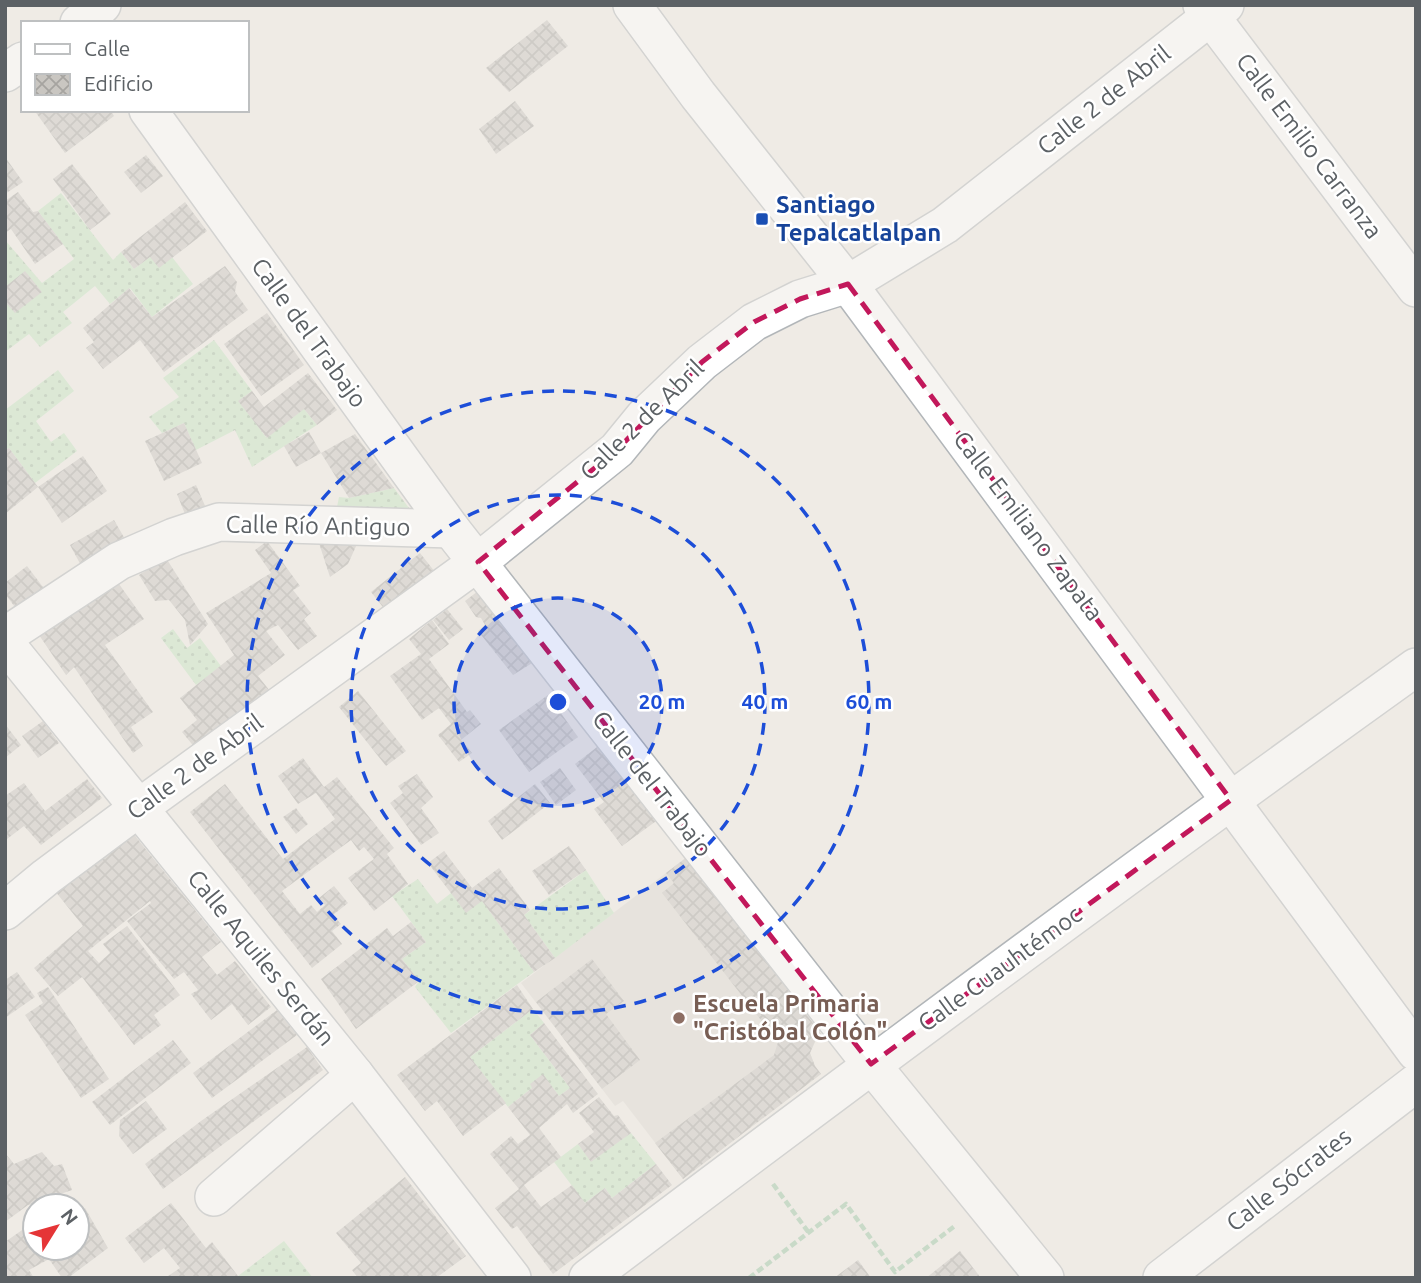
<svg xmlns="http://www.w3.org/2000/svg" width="1421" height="1283" font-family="Ubuntu,sans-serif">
<defs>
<pattern id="grass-dots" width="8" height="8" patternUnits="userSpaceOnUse" patternTransform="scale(1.75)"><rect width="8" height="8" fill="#c5e5c2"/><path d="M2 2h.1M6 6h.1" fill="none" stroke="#a3bda1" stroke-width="1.8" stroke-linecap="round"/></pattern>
<pattern id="building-cross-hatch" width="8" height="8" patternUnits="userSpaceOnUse" patternTransform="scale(1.75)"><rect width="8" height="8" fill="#c9c6c1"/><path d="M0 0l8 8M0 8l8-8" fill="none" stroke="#a6a4a0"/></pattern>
</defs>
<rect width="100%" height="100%" fill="#efebe5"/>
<polygon fill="#dedad3" points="687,857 822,1035 816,1040 810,1053 815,1066 821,1074 683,1179 623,1101 615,1106 521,983"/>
<g fill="url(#grass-dots)">
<polygon points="61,193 113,260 121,252 134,269 150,257 172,257 193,284 152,317 130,288 110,304 95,286 63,312 72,323 40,347 29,334 5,352 5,240 42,283 74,259 38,211"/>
<polygon points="214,340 252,391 239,401 266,437 304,409 317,425 252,467 235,430 196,450 184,423 162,433 149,417 179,397 163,378"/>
<polygon points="58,370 74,391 36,421 51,442 64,433 77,451 35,483 9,448 5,450 5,410"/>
<polygon points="394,488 412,512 336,512 339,497 349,498"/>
<polygon points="173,629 187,648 200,638 221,666 196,685 161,638"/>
<polygon points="586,870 614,913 555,958 524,915"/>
<polygon points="418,879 437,904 451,893 482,901 534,972 451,1033 415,987 419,981 402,959 426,942 392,896"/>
<polygon points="533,1009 544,1023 530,1035 570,1088 559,1096 543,1075 532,1088 508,1107 470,1057"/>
<polygon points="631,1133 656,1164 612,1198 605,1188 585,1203 554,1162 578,1144 591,1161"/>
<polygon points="284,1241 313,1278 236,1278 238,1276"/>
</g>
<g fill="url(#building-cross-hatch)">
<polygon points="547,20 568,46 509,92 486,68"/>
<polygon points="515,101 534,126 496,154 479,129"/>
<polygon points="34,110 110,110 114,116 65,153"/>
<polygon points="146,155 163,176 141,193 124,172"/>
<polygon points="5,157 23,182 5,194"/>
<polygon points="72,164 111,214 90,230 53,179"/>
<polygon points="18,192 33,212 38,211 63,244 35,264 11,229 5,233 5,201"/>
<polygon points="185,202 207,231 159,268 150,257 134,269 121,252"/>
<polygon points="225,266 237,282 235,292 248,310 164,372 140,340 103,369 86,348 94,342 83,328 129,288 152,317"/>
<polygon points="25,271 42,292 15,313 5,302 5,287"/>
<polygon points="267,313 304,365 261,396 224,344"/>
<polygon points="308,373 337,410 317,425 304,409 267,438 238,401 252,391 264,407"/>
<polygon points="184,423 202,463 164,481 145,441"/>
<polygon points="309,432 321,453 296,467 284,446"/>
<polygon points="355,434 394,488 349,498 321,453"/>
<polygon points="9,448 38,487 83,456 107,491 62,523 38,487 5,514 5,450"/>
<polygon points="196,485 209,515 189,524 177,494"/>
<polygon points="114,520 129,546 84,571 70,545"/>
<polygon points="317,537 357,544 348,564 330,577"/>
<polygon points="267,541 300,586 293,590 311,613 304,619 317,636 298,650 278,625 266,631 285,655 258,676 274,696 200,754 182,732 197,720 180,698 234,655 206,613 271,573 255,550"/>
<polygon points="420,553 435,572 386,611 371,592"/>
<polygon points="166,558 208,624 190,645 185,620 169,600 155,601 139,575"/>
<polygon points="27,566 49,595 21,615 5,594 5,583"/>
<polygon points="114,577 144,619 105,645 153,712 131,727 143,746 133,753 74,667 66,675 37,632"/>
<polygon points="482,588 537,660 513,675 478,631 485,625 481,618 476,617 465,601"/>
<polygon points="447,609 463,629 449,640 433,620"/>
<polygon points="432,620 449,644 429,659 467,712 470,710 481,724 461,740 472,753 459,762 438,735 451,724 439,708 422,720 390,676 421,654 409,639"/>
<polygon points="358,691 406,751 386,766 339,707"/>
<polygon points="548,695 578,737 529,772 499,730"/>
<polygon points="43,721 59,743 38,758 22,736"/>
<polygon points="5,724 21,745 5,758"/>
<polygon points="601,744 659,819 622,846 594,809 604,802 575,764"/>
<polygon points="303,758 324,787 337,777 394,848 387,854 408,884 374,911 348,878 374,859 364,847 359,851 351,840 282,891 300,914 311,905 317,912 325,905 319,898 334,886 348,903 333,915 341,924 332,931 342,944 312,968 190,812 225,784 283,859 335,819 316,793 298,804 278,776"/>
<polygon points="560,768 576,790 556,805 540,782"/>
<polygon points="417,774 433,797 421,808 439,833 421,845 390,803 403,793 398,786"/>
<polygon points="87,779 102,798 41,845 24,826 7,839 5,836 5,796 24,783 45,811"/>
<polygon points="535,784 550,803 502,840 488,821"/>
<polygon points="296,808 308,824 296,834 283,817"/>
<polygon points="131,831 221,942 202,957 217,975 235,961 271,1007 248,1025 232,1004 211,1020 191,994 198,990 184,972 174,979 150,950 127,921 151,903 150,901 88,951 99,963 110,953 103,944 127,926 180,995 154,1015 161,1025 134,1045 82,977 58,996 34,968 83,926 55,891"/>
<polygon points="569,846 586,870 549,895 532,871"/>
<polygon points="444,851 472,888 499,868 530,910 524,915 555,958 534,972 482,901 466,913 428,863"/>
<polygon points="687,857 822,1035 816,1039 810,1053 815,1066 821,1074 683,1179 655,1143 774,1055 778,1042 662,893 674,883 666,873"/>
<polygon points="411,922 426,942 402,959 419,981 356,1029 321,979 387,928 393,936"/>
<polygon points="592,959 624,1001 606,1014 640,1060 602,1089 536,1002"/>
<polygon points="17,972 35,997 5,1018 5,980"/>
<polygon points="517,985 533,1009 470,1057 506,1103 463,1136 437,1101 425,1111 397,1075"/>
<polygon points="48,987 109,1079 81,1098 25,1015 43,1003 37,993"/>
<polygon points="277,1010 297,1035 212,1098 193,1073"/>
<polygon points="544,1023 598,1094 573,1113 567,1104 539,1128 561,1157 524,1185 541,1207 572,1185 585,1203 605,1188 612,1198 656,1164 672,1185 553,1274 517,1226 512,1229 495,1208 519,1189 490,1154 511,1136 518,1144 530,1135 508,1107 532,1088 530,1084 543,1074 559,1096 570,1088 530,1035"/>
<polygon points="173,1040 191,1063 110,1125 92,1102"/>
<polygon points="307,1047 323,1070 163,1189 145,1164 201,1121"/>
<polygon points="599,1097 614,1116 618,1115 631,1133 591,1162 578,1144 594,1132 579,1113"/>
<polygon points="146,1101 167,1129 133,1154 119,1136 120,1120"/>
<polygon points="42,1152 54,1166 62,1164 72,1190 28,1205 5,1222 5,1153 14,1164"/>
<polygon points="405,1177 466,1256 436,1278 358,1278 352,1270 361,1263 336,1233"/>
<polygon points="171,1203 206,1248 212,1242 238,1276 165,1278 180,1268 164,1248 144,1263 125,1238"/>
<polygon points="85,1208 108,1248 68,1278 62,1278 49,1259 29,1270 34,1278 5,1278 5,1242 35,1221 35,1248 77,1248 77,1213"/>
<polygon points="960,1251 981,1278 926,1278"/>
<polygon points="858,1260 871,1278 834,1278"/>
</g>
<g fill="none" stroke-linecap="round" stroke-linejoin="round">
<g stroke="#b2b6b9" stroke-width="40">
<g id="minor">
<polyline points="632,5 698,95 848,284 1416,1052"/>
<polyline points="1202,5 1416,288"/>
<polyline points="79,23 102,5"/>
<polyline points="5,73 23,61"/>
<polyline points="148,110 451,529 871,1064 1045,1278"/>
<polyline points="5,636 119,561 174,537 219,522 451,529"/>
<polyline points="5,643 355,1075 512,1278"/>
<polyline points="5,911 46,877 140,807 478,562 617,450 644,417 702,362 754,322 800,299 848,284 945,225 1225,5"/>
<polyline points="214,1197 355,1075"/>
<path d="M588,1278C862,1071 1137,867 1416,667"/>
<polyline points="1162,1278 1416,1083"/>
</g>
</g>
<g stroke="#9bc6a4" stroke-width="4.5" stroke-dasharray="7 3.5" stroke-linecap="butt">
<polyline points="773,1184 809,1233"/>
<polyline points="749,1278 846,1204 895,1272 956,1225"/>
</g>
<use href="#minor" stroke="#fff" stroke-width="37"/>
</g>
<path d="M0 0H1421V1283H0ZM848,284L1231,800L871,1064L478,562L617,450L702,362L754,322L800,299Z" fill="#efebe5" fill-opacity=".55" fill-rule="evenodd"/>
<path fill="none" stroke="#c2185b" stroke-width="5" stroke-dasharray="14 9" stroke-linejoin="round" d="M848,284L1231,800L871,1064L478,562L617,450L702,362L754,322L800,299Z"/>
<circle cx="558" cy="702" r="104" fill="#1d4ed8" fill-opacity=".12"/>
<g fill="none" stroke="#1d4ed8" stroke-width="3.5" stroke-dasharray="12 9">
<circle cx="558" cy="702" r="104"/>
<circle cx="558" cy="702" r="207"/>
<circle cx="558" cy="702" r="311"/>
</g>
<rect fill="#1a4fb4" stroke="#fff" stroke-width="2.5" x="755" y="212" width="14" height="14" rx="3.5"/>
<circle fill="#8d6e63" stroke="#fff" stroke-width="2.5" cx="679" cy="1018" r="7"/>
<g text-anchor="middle" stroke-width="5" stroke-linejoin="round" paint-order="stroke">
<g font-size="24" fill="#5c6165" stroke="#fff">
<text transform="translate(1104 100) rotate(-38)" y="8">Calle 2 de Abril</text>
<text transform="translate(1309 146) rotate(53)" y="8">Calle Emilio Carranza</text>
<text transform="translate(309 333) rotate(54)" y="8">Calle del Trabajo</text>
<text transform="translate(642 420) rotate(-44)" y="8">Calle 2 de Abril</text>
<text transform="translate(318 526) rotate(1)" y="8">Calle Río Antiguo</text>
<text transform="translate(1028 526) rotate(53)" y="8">Calle Emiliano Zapata</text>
<text transform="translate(195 767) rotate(-36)" y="8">Calle 2 de Abril</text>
<text transform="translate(652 784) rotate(52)" y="8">Calle del Trabajo</text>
<text transform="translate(261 958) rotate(51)" y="8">Calle Aquiles Serdán</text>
<text transform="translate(1000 969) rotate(-36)" y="8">Calle Cuauhtémoc</text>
<text transform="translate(1289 1180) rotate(-38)" y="8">Calle Sócrates</text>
</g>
<g font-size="24" font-weight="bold" fill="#164399" stroke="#fff" text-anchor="start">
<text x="776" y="213">Santiago<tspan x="776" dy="28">Tepalcatlalpan</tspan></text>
</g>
<g font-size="24" font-weight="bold" fill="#785e54" stroke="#fff" text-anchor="start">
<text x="693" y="1012">Escuela Primaria<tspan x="693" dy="28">"Cristóbal Colón"</tspan></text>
</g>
</g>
<circle cx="558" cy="702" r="10" fill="#1d4ed8" stroke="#fff" stroke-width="3.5"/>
<g font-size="21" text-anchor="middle" font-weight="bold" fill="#1d4ed8" stroke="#fff" stroke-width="5" stroke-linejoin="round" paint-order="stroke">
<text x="662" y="709">20 m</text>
<text x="765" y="709">40 m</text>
<text x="869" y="709">60 m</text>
</g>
<rect width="1421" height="1283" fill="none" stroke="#5c6165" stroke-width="14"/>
<rect x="21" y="21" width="228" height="91" fill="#ffffff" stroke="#bec0c1" stroke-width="2"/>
<rect x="35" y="44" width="35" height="10" fill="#ffffff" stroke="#bec0c1" stroke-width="2"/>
<text x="84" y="56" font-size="21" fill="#5c6165">Calle</text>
<rect x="35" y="74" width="35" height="21" fill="url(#building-cross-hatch)" stroke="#bec0c1" stroke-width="2"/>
<text x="84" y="91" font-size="21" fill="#5c6165">Edificio</text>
<g transform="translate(56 1227) rotate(53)"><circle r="33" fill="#ffffff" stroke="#bec0c1" stroke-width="2"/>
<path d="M0-5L12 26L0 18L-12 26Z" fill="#e53537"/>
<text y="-10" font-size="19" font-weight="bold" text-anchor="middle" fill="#5c6165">N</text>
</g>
</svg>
